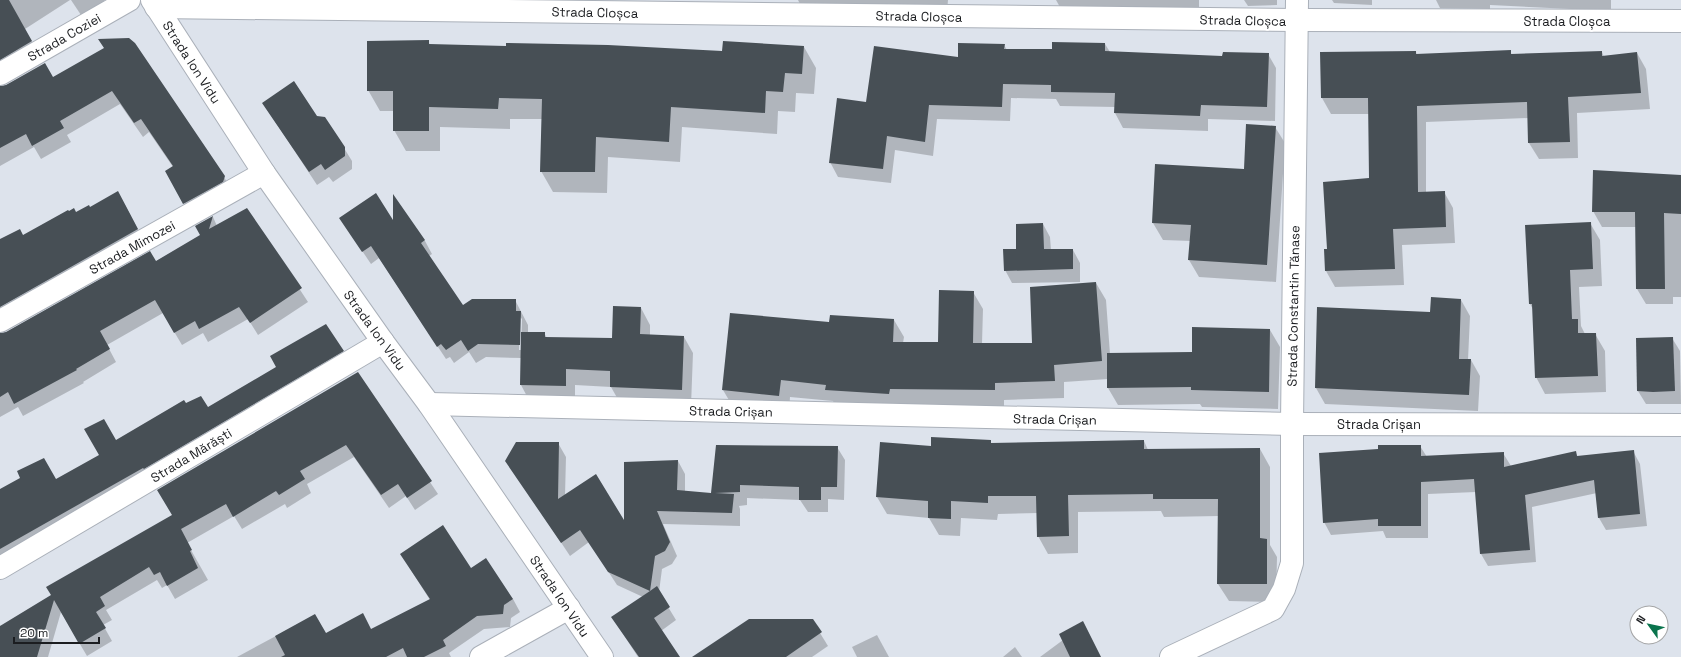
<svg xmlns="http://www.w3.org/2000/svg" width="1681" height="657" font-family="'Space Grotesk',sans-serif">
<rect width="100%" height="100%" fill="#dde3ec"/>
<g fill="#0003" fill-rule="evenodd">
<polygon points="0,0 70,0 25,29 39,55 0,79"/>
<polygon points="71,0 104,0 112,14 89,27"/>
<polygon points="798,0 948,0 947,12 802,8"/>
<polygon points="1056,0 1199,0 1199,10 1061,9"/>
<polygon points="1244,0 1277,0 1277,5 1248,6"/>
<polygon points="1332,0 1372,0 1372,5 1334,3"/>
<polygon points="1436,0 1611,0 1611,11 1490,5 1490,9 1440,8"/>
<polygon points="428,41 430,45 723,52 804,47 816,68 814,94 796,93 795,112 778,111 777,134 682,127 680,162 608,157 607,193 553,192 541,171 542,119 510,119 510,129 440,127 440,151 406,151 394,130 394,111 380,111 368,90"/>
<polygon points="1105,44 1110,52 1223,57 1268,54 1276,68 1275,121 1208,119 1208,131 1123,128 1115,113 1115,107 1060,106 1056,99 1011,98 1010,121 937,119 933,156 895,150 891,183 838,177 830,162 867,103 959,59 1004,45 1007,50 1052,50"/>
<polygon points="105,49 224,177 232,191 192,217 166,171 173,167 149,132 143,137 120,104 67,135 71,142 41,159 34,147 0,166 0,87 53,79"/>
<polygon points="1510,51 1512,55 1602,52 1604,57 1637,53 1646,69 1650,109 1577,113 1578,158 1539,159 1529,143 1529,118 1426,122 1426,193 1444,192 1453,208 1455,243 1402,245 1404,285 1335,287 1326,271 1325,250 1328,250 1370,179 1370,114 1331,114 1322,98 1321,53 1416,52 1417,55"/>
<polygon points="263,103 317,117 344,148 352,161 352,169 333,182 329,177 317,185"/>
<polygon points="1275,127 1285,143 1276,282 1199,277 1189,260 1191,241 1163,240 1153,223 1245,170"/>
<polygon points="1681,176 1681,297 1673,297 1673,304 1646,304 1637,289 1636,227 1602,227 1593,211"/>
<path d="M394,198L425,241L432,254L429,256L463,307L515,300L528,325V333H544L547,338L613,339L641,308L650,325V335L684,337L693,353L691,406L620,403L611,387L575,385V402H530L521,385V358L486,357L476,363L469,352L454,363L450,357L446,359L379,258L371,264L340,218L394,223ZM520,317L522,319L521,350H519Z"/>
<polygon points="125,205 145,243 0,324 0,241 23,237 90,208"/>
<polygon points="247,209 308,302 258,335 248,319 208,342 203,333 182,345 163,313 107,345 116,362 83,382 84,383 23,416 18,407 0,417 0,334 6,333 155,262 202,235 213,217 217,226"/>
<polygon points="1590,223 1600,240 1602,286 1579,287 1581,326 1585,334 1595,334 1605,351 1606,392 1545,394 1536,377 1534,311 1530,304"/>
<polygon points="1043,224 1050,237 1051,250 1073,250 1080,263 1080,282 1012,283 1005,270 1017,250"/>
<polygon points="1096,283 1106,300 1110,354 1193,353 1270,330 1280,347 1278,409 1202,407 1200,404 1118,405 1108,388 1108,379 1064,382 1064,398 1004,400 1004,407 836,408 833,401 790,397 789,413 733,407 723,390 830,323 894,320 904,337 903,343 939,343 973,292 983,309 982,344 1033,344"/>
<polygon points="1461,300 1470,316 1468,360 1471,360 1480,376 1478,411 1325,404 1316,388 1318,308 1431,313"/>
<polygon points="1672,338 1680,351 1681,404 1646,404 1638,391"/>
<polygon points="343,351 350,364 0,566 0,491 55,481 100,456 116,442 186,404 208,408"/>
<polygon points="357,373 438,494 415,510 406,496 389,508 354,457 307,484 311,493 287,508 285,504 242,529 234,516 187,543 208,580 175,599 167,585 162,588 157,580 106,610 112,620 103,625 112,641 87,656 61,612 48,657 0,657 0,625 1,627 52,596 173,515"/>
<polygon points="990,441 992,444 1144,441 1148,450 1260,449 1270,467 1270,545 1277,557 1276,602 1229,601 1218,584 1219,516 1164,517 1161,511 1078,512 1078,553 1048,554 1038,536 1038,513 998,514 997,520 961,518 960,536 939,535 929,518 887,514 877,497 932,448"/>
<polygon points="558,443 566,457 565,496 625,524 678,461 685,474 685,492 712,494 837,447 845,460 844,500 828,499 828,512 808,512 800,500 747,498 747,505 739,506 740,509 740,526 663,524 677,556 672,564 662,569 659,592 676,620 661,631 679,657 638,657 612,617 643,597 617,585 589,542 570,556 507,461"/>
<polygon points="1420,446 1427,457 1503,453 1511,466 1575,452 1578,457 1633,451 1640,464 1647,526 1606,530 1599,518 1597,493 1532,507 1536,562 1488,566 1481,554 1476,492 1428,494 1428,538 1386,538 1383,531 1331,535 1324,522"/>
<polygon points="409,567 471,569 513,599 520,612 511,618 510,627 484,629 449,653 451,657 237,657 315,615 326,634 363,614 371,630 430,600"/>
<polygon points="812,620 828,646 812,657 694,657"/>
<polygon points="1083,622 1101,657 1040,657 1063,640"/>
<polygon points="877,635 889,657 857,657 852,647"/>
<polygon points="1015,647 1022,657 1003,657"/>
</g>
<g fill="#474f55">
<polygon points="0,0 9,0 32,41 0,60"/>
<polygon points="129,38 135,43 225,176 223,182 183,204 165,171 173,166 141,119 134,123 112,91 60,121 64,128 32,146 26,134 0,148 0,86 6,85 45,63 53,77 104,48 98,39"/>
<polygon points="429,40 429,44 506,46 506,43 608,45 722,51 723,41 804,46 802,74 785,73 783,92 766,91 765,113 671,107 669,142 596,137 595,172 540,172 542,99 499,98 498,109 429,107 429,131 393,131 393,91 367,91 367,41"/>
<polygon points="1052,42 1105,43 1105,51 1222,56 1223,52 1269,53 1267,107 1201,105 1200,116 1114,113 1115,93 1051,92 1051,85 1003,84 1002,107 929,105 925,142 887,136 883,169 829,163 837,98 866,102 874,46 958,57 958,43 1005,44 1004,49 1052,49"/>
<polygon points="1511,50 1511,54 1602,51 1602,56 1637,52 1641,93 1568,97 1570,142 1528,143 1527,102 1417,106 1418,192 1445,191 1446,227 1393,229 1395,269 1325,271 1324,249 1327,249 1323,182 1369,178 1368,98 1321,98 1320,52 1416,51 1416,54"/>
<polygon points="294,81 317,116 325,117 345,147 345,156 325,170 321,164 309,172 262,103"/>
<polygon points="1246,124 1276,126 1267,265 1188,260 1191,225 1152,223 1155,164 1244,169"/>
<polygon points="1593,170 1681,175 1681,214 1664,213 1665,289 1636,289 1635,212 1592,212"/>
<polygon points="118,191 138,229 0,307 0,239 20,229 23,235 68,210 69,211 74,208 76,212 89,205 90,207"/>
<polygon points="376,193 393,220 393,194 425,240 421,243 463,305 472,299 516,299 516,311 521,311 520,345 478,344 468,351 461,340 446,350 441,344 437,347 371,246 362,252 339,218"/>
<polygon points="247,208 302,288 250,323 239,307 199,329 195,321 174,333 155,300 100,331 110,349 76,369 77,370 14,404 8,392 0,397 0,333 6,332 150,251 156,261 200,235 195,226 213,216 209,229"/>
<polygon points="1591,222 1593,269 1570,270 1572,319 1578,319 1578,333 1596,333 1598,376 1535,378 1532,304 1529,304 1525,225"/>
<polygon points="1043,223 1044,249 1073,249 1073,269 1004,271 1003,249 1016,249 1016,224"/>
<polygon points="1096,282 1102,361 1054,365 1055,381 995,383 995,390 890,389 889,394 825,390 826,385 781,380 779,396 722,390 730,313 829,322 830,315 894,319 893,342 938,342 939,290 974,291 973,343 1032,343 1030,287"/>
<polygon points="1431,297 1461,299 1459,359 1471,359 1469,395 1315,388 1317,307 1430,312"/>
<polygon points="613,306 641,307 640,334 684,336 682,390 610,387 610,371 566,369 566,386 520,385 521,332 545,332 545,337 612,338"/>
<polygon points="326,324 344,351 144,469 143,468 0,549 0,489 20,478 17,471 44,458 56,479 99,455 84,429 104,419 116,440 184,400 186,403 201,396 208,407 276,367 270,356"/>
<polygon points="1192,327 1270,329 1269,392 1191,390 1191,387 1107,388 1107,353 1192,352"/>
<polygon points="1673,337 1675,391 1653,392 1637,391 1636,338"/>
<polygon points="358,372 432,481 407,498 398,484 381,495 346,445 300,471 305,479 279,495 276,491 233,517 226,504 181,529 192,550 190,551 198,568 167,586 160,572 154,575 149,567 100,597 105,606 96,612 106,628 79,644 54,600 37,657 0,657 0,626 51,595 46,587 172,515 157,490"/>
<polygon points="931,437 991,440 991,443 1144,440 1144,449 1260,448 1260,538 1267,539 1267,584 1217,584 1218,499 1153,499 1153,494 1068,495 1069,536 1037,537 1036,496 988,496 988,503 951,501 951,519 928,518 928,501 876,497 880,442 931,446"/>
<polygon points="516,442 559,442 558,499 596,474 624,520 624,462 678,460 677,490 711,493 716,445 838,446 837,487 821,487 821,500 799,500 799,487 740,485 740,492 715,493 734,494 732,513 657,511 670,542 665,551 655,556 650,591 657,586 670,607 654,618 680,657 639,657 611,617 650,591 608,572 580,530 561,543 505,461"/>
<polygon points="1378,445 1421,445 1421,456 1504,452 1504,467 1576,451 1577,456 1634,450 1640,514 1598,518 1594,480 1525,495 1530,550 1480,554 1474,479 1421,482 1421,526 1378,526 1378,519 1323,523 1319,453 1378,449"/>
<polygon points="443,525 471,568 486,558 513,599 504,605 503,614 477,616 443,640 446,646 424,657 407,657 403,648 386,657 281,657 285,655 275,636 315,614 326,633 363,613 371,629 430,599 400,554"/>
<polygon points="749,619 813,619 822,632 786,657 692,657"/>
<polygon points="1083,621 1101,657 1070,657 1059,634"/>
</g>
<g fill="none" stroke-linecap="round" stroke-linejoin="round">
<g stroke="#aab0b9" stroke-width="24">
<g id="minor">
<polyline points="152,0 264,173 383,342 429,404 602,657"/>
<polyline points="156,7 1297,20 1681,21"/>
<polyline points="0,74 129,0"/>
<polyline points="0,321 264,173"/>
<polyline points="429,404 1292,424 1681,425"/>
<polyline points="0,568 383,342"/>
<polyline points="481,657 569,608"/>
<polyline points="1171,657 1273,609 1284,589 1292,563 1292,424 1297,0"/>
</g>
</g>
<use href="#minor" stroke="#fff" stroke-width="22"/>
</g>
<g text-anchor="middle" stroke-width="4" stroke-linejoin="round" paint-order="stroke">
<g font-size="13" fill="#1b1d20" stroke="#fff">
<text transform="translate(595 12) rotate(1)" y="5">Strada Cloșca</text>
<text transform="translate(919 16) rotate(1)" y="5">Strada Cloșca</text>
<text transform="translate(1243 20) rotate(1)" y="5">Strada Cloșca</text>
<text x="1567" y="26">Strada Cloșca</text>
<text transform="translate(64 37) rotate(-30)" y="5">Strada Coziei</text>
<text transform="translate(192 62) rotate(57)" y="5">Strada Ion Vidu</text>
<text transform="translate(132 247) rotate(-29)" y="5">Strada Mimozei</text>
<text transform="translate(1293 306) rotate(-89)" y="5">Strada Constantin Tănase</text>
<text transform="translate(375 330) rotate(54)" y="5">Strada Ion Vidu</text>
<text transform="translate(731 411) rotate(1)" y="5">Strada Crișan</text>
<text transform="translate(1055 419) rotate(1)" y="5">Strada Crișan</text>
<text x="1379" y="429">Strada Crișan</text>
<text transform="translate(191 455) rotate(-31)" y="5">Strada Mărăști</text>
<text transform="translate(560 596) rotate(56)" y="5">Strada Ion Vidu</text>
</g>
</g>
<g transform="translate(1649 625) rotate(303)"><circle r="19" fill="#ffffff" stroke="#a4a5a6"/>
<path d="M0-3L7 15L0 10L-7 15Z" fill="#0a744d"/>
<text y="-6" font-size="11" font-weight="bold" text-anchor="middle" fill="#1b1d20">N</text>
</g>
<path d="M14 637v6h85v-6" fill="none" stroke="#1b1d20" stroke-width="2"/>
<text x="20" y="637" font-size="12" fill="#1b1d20" stroke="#ffffff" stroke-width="3" paint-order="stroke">20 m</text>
</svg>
